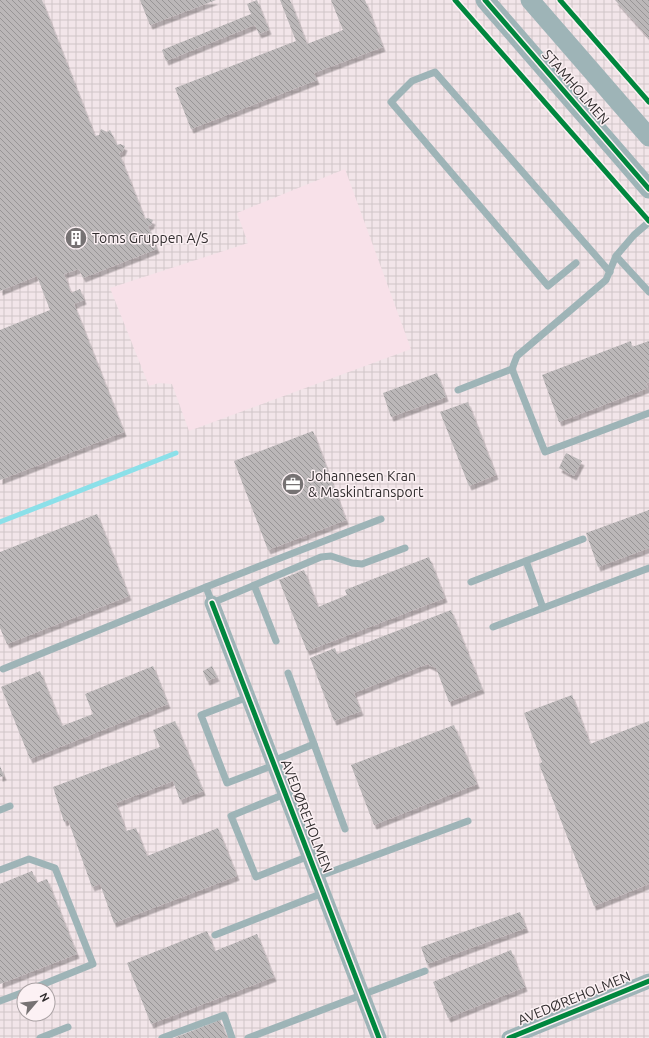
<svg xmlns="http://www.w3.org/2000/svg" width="649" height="1038" font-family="Ubuntu,sans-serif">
<defs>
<pattern id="industrial-grid" width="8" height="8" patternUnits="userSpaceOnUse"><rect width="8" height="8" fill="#f2e5e9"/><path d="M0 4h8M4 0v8" fill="none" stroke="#d0c5c8"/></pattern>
<pattern id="building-back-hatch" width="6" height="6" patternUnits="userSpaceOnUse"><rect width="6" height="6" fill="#bbb7b8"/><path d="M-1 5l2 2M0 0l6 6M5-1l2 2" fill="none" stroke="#989596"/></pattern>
<filter id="shadow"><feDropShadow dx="2.5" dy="4.5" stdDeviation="0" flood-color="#0004"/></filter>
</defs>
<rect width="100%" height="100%" fill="#f9f4f5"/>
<path fill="url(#industrial-grid)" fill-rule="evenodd" d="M0,0H649V1038H0ZM24,990H48V1014H24Z"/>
<polygon fill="#f8e1e9" points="345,169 411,349 189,431 172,384 159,383 149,386 110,288 248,243 237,213"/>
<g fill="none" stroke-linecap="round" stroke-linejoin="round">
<polyline stroke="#8be0e9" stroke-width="5" points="0,522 176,453"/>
</g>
<g fill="url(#building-back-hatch)" filter="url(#shadow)">
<polygon points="0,0 42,0 95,136 99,135 101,129 107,132 110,130 117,145 120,144 125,146 123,151 119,153 145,219 148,218 153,220 151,225 148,226 157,249 83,278 79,269 64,274 71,293 80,289 84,300 74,304 124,432 0,480 0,330 50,310 37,276 0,291"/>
<polygon points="140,0 216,0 150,25"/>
<polygon points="257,0 269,30 259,34 255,25 166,61 162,50 251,14 247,4"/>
<polygon points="280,0 290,0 307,44 343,30 331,0 365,0 383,47 314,73 317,80 191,129 175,88 296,41"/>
<polygon points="615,0 649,0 649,38"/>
<polygon points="631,341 632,347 649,341 649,382 646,383 648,388 559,422 542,375"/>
<polygon points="437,373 446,397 391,417 383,393"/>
<polygon points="468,402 496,475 469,486 440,412"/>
<polygon points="313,431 346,520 268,550 234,461"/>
<polygon points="566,453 582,461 574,476 559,468"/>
<polygon points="649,510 649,548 598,567 586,533"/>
<polygon points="97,514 129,596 7,644 0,628 0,552"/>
<polygon points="429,557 445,598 307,651 279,580 304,570 318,607 347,595 345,590"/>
<polygon points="451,610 482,689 449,702 436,668 427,664 354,693 361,711 334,721 310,658 335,648 337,654"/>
<polygon points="153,666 168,704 30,759 1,687 40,671 62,726 93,714 85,694"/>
<polygon points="212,666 217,677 207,681 203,671"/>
<polygon points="572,695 590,744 649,721 649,884 594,906 539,764 542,762 524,713"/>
<polygon points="175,721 203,791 180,800 173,781 116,803 126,831 136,828 147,856 218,828 237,876 114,923 100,884 92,887 68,820 64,822 53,787 160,747 153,730"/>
<polygon points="454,725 477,784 374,825 351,765"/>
<polygon points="0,766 4,776 0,777"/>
<polygon points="32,871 37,883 47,879 77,954 0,984 0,884"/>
<polygon points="520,912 526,928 427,964 421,947"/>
<polygon points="207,931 215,951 257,934 274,977 151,1024 127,963"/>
<polygon points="511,950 525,987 448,1018 433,982"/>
<polygon points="220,1020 227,1038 174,1038"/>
</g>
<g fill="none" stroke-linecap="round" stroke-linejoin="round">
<g stroke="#9eb4b7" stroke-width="7">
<polyline points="616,256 649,292"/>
<polyline points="576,263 548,286 391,102 412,81 435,72 610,272"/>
<polyline points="512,369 545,452 649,413"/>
<polyline points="458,390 512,369 517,356 606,280 616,256 634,235 649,222"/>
<polyline points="526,561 543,608"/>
<polyline points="471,582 583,539"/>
<polyline points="254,585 276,641"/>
<polyline points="206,587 212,603 321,557 331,556 352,563 362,564 405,548"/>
<polyline points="493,627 649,568"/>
<polyline points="3,669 206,587 381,519"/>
<polyline points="288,673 345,829"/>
<polyline points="248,697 201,715 227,783 274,765"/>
<polyline points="273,761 314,744"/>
<polyline points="285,794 231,816 256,877 309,856"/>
<polyline points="0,810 10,806"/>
<polyline points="0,870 29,859 55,868 93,964 29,990"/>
<polyline points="317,877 468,821"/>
<polyline points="215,935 323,893"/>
<polyline points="0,1001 24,992"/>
<polyline points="40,1038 68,1027"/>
<polyline points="162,1038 224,1015 232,1038"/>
<polyline points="248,1038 425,971"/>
</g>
<g stroke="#9eb4b7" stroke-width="15">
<polyline points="212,603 379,1038"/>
<polyline points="509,1038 649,981"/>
</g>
<g stroke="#9eb4b7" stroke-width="19">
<polyline points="485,0 649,189"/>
<polyline points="530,0 649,137"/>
</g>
<g stroke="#fcf1f4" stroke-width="8">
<g id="cycleway">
<polyline points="455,0 649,221"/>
<polyline points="485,0 649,189"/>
<polyline points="560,0 649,102"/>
<polyline points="212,603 379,1038"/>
<polyline points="509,1038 649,981"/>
</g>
</g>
<use href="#cycleway" stroke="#00873e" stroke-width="5"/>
</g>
<defs>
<g id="building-disc" transform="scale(1.15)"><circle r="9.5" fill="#767273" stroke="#fcf1f4"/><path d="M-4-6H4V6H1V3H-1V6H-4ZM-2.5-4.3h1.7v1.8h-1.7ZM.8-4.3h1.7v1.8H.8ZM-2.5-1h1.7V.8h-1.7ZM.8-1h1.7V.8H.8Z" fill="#fff"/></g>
<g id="office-disc" transform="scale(1.15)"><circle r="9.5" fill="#767273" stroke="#fcf1f4"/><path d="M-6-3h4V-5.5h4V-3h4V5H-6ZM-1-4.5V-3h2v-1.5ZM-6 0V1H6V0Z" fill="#fff"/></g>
</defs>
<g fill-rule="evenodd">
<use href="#building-disc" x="76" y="238"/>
<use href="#office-disc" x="293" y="484"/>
</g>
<g text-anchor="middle" stroke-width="3" stroke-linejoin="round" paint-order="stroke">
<g font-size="14" fill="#302c2d" stroke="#fcf1f4">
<text transform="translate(576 87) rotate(49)" y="5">STAMHOLMEN</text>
<text transform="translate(307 816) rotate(69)" y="5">AVEDØREHOLMEN</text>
<text transform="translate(574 998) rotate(-22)" y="5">AVEDØREHOLMEN</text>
</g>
<g font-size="14" fill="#302c2d" stroke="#fcf1f4" text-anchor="start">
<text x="92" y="243">Toms Gruppen A/S</text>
<text x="308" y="481">Johannesen Kran<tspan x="308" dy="16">&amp; Maskintransport</tspan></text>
</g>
</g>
<g transform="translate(36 1002) rotate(62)"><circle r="19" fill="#fcf1f4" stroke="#aaa2a4"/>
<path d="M0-3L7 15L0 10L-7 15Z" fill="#767273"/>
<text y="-6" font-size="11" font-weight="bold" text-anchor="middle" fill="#302c2d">N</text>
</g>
</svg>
